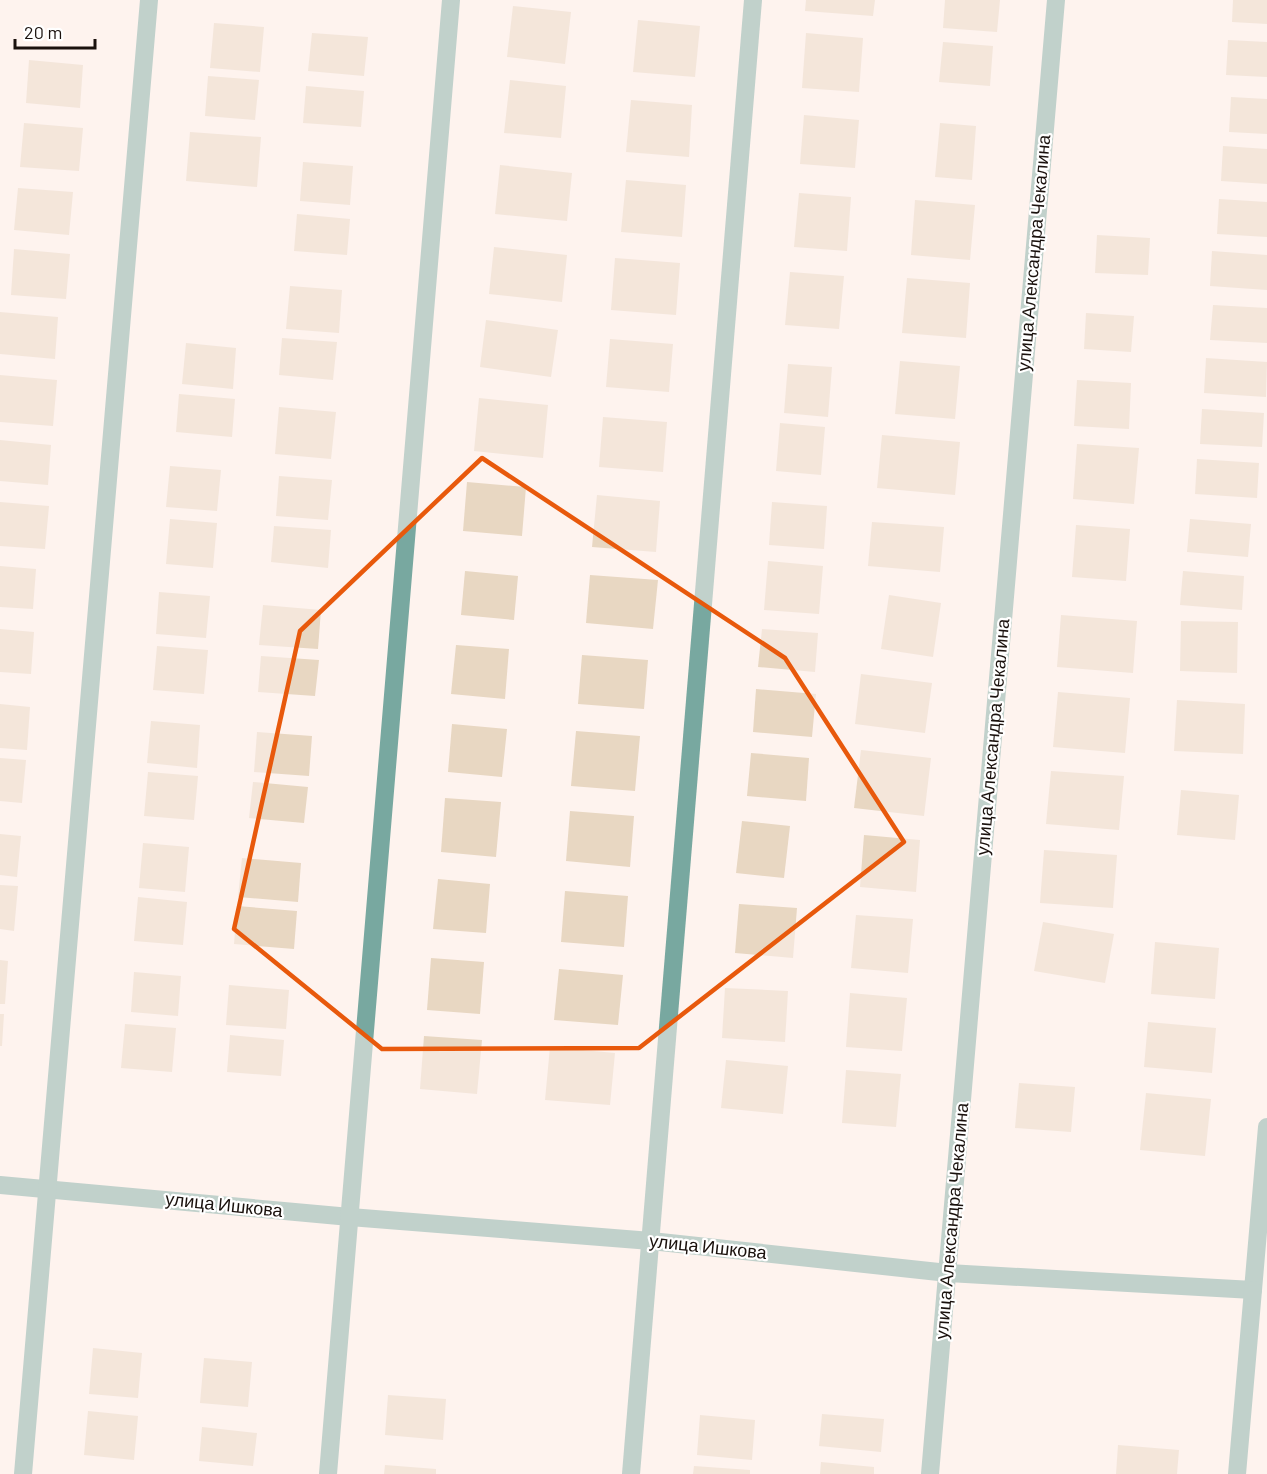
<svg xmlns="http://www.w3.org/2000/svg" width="1267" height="1474" font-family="Barlow,sans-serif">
<rect width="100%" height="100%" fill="#fef3ee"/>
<g fill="#e8d7c2">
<polygon points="806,0 875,0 873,16 805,11"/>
<polygon points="945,0 1000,0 997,32 943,28"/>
<polygon points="1233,0 1267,0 1267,24 1232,22"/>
<polygon points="513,6 571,12 565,64 507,57"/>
<polygon points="638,20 700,26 695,77 633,72"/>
<polygon points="214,23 264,27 260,72 210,68"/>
<polygon points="312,33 368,37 364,76 308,71"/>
<polygon points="806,33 863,38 859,92 802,88"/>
<polygon points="1228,40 1267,42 1267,77 1226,75"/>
<polygon points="943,42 993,46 990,86 939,82"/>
<polygon points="29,60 83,65 80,108 26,103"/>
<polygon points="208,76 259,80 255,120 205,116"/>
<polygon points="510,80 566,86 561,138 504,133"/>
<polygon points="306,86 364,91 361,127 303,123"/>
<polygon points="1231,97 1267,99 1267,134 1229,132"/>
<polygon points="631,100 692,105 689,157 626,152"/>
<polygon points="804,115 859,120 855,168 800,164"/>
<polygon points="24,123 83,128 79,171 20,167"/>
<polygon points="940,123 976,126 972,180 935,177"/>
<polygon points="190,132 261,137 257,187 186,181"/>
<polygon points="1223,146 1267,149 1267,184 1221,181"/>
<polygon points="303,162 353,166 350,205 300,201"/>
<polygon points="500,165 572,173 567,221 495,214"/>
<polygon points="626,180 686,185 682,237 621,232"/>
<polygon points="18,188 73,192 69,235 14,230"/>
<polygon points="799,193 851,197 847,251 794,247"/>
<polygon points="1219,199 1267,202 1267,237 1217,234"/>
<polygon points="915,200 975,205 970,260 911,255"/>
<polygon points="297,214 350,219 347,255 294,251"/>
<polygon points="1097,235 1150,238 1148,275 1095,273"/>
<polygon points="494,247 567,255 562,302 489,294"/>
<polygon points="14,249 70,254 66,299 11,295"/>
<polygon points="1212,251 1267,255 1267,290 1210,286"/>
<polygon points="615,258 680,263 676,315 611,310"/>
<polygon points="790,272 844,276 839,329 785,325"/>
<polygon points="907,278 970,283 966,338 902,333"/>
<polygon points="290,286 342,290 339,333 286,329"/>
<polygon points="1213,305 1267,308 1267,343 1210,340"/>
<polygon points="0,312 58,317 55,359 0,354"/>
<polygon points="1086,313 1134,316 1131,352 1084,349"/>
<polygon points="486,320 558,330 551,377 480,367"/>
<polygon points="282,338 337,342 333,380 279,375"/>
<polygon points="610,339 673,344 669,392 606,387"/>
<polygon points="186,343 236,348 233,389 182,384"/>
<polygon points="1206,358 1267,362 1266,397 1204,393"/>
<polygon points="900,361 960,366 955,419 895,414"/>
<polygon points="788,364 832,367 828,417 784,413"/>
<polygon points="0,375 57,380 53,426 0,422"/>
<polygon points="1077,380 1131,383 1129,429 1074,426"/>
<polygon points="179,394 235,399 232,437 176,432"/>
<polygon points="479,398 548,405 543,458 474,451"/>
<polygon points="279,407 336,412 331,459 275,454"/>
<polygon points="1202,409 1264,413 1262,447 1200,444"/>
<polygon points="603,417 667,422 663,472 599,467"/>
<polygon points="780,423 825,427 821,475 776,471"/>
<polygon points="882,435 960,442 955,495 877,488"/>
<polygon points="0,440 51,445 48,485 0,481"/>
<polygon points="1077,444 1139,448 1134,504 1073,499"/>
<polygon points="1197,459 1259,463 1257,498 1195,494"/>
<polygon points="170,466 221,470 217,511 166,507"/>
<polygon points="279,476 332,480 328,520 276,516"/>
<polygon points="467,482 526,487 522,536 463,531"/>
<polygon points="597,495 660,501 656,552 592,547"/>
<polygon points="0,502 49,506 45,549 0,546"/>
<polygon points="772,502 827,506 824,549 769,545"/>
<polygon points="170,519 217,523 213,568 166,564"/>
<polygon points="1190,519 1251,524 1248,557 1187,552"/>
<polygon points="872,522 944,527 940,572 868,566"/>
<polygon points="1076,525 1130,529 1126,581 1072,577"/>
<polygon points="274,526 331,530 328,568 271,562"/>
<polygon points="768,561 823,566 819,614 764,610"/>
<polygon points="0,566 36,569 33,609 0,607"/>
<polygon points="465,571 518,576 514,620 461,615"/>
<polygon points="1183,571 1244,576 1242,610 1180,605"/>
<polygon points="590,575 658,580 653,629 586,623"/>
<polygon points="159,592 210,596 206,638 156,634"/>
<polygon points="889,595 941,603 933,657 881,649"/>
<polygon points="263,605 321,610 318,649 259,645"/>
<polygon points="1061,615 1137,621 1133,673 1057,667"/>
<polygon points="1181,621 1238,622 1237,673 1180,671"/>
<polygon points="0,629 34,632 31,674 0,672"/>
<polygon points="762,629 818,633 815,672 758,667"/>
<polygon points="456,645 509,649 505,699 451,694"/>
<polygon points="157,646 208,650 204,694 153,690"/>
<polygon points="582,655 648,660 644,709 578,704"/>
<polygon points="261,656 319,660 315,696 258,692"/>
<polygon points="861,674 932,683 925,733 855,724"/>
<polygon points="756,689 816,694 812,737 753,732"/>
<polygon points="1058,692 1130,698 1125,753 1053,747"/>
<polygon points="1177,700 1245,704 1243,754 1174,751"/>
<polygon points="0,704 30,707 27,750 0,748"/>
<polygon points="151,721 200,725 197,768 147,763"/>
<polygon points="452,724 507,729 502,777 448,772"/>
<polygon points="576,731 640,736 635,791 571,786"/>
<polygon points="257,732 312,736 309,776 254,772"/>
<polygon points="861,750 931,758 924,816 854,808"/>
<polygon points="751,753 809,758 806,801 747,796"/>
<polygon points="0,758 26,760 22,803 0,801"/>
<polygon points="1051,771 1124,776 1119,830 1046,824"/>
<polygon points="148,772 198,776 194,820 144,816"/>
<polygon points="253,782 308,787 304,823 249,818"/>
<polygon points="1181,790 1239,795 1235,840 1177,835"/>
<polygon points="445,798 501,802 496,857 441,852"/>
<polygon points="570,811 634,816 630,867 566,861"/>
<polygon points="742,821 790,826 784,878 736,873"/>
<polygon points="0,834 21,836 17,877 0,875"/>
<polygon points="864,835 920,840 916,892 860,887"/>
<polygon points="143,843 189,847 185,892 139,888"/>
<polygon points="1044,850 1117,855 1113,908 1040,903"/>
<polygon points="242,858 301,863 298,902 238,897"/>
<polygon points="438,879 490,884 486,933 433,929"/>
<polygon points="0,885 18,886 14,931 0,929"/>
<polygon points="565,891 628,896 624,947 561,942"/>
<polygon points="138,897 187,902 183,945 134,941"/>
<polygon points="739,904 797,908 793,958 735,953"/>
<polygon points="237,906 297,911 294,949 234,944"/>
<polygon points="856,915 913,919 908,973 851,968"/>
<polygon points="1043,922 1114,934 1105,983 1034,971"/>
<polygon points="1155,942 1219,948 1215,999 1151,994"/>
<polygon points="431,958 484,962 480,1014 427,1010"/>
<polygon points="0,960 8,961 5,1004 0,1004"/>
<polygon points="559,969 623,975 618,1025 554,1020"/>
<polygon points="134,972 181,976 178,1016 131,1012"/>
<polygon points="229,985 289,990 286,1029 226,1025"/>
<polygon points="725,988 788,991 785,1042 722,1038"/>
<polygon points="850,993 907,998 902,1051 846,1047"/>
<polygon points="0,1014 4,1014 2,1046 0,1046"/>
<polygon points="1148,1022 1216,1028 1212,1073 1144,1067"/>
<polygon points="125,1024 176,1028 172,1072 121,1068"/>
<polygon points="230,1035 284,1040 281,1076 227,1072"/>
<polygon points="424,1036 482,1040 477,1094 420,1089"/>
<polygon points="550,1047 615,1053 610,1105 545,1100"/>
<polygon points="726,1060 788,1066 783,1114 721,1108"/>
<polygon points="846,1070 901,1074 896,1127 842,1123"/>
<polygon points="1019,1083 1075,1087 1071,1132 1015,1128"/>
<polygon points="1146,1093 1211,1099 1205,1156 1140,1150"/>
<polygon points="93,1348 142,1353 138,1398 89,1394"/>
<polygon points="204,1358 252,1362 248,1407 200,1403"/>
<polygon points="388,1395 446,1399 443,1440 385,1435"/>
<polygon points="88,1411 138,1416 134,1460 84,1455"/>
<polygon points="822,1414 884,1419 881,1452 819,1446"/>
<polygon points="700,1415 755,1420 752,1460 697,1455"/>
<polygon points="202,1427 257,1433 253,1466 199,1461"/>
<polygon points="1118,1445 1179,1450 1177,1474 1116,1474"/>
<polygon points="821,1462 874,1467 874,1474 820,1474"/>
<polygon points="385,1465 436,1469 436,1474 384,1474"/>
<polygon points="694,1466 750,1470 750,1474 693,1474"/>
</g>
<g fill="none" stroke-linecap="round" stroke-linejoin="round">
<g stroke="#78a8a0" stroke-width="18">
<polyline points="0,1185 350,1217 651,1241 948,1273 1253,1290 1267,1127"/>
<polyline points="23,1474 149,0"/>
<polyline points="328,1474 451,0"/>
<polyline points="631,1474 753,0"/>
<polyline points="930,1474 1056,0"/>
<polyline points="1237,1474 1253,1290"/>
</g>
</g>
<path d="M0 0H1267V1474H0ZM482,458L785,658L904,842L639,1048L382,1049L234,929L300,631Z" fill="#fef3ee" fill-opacity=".55" fill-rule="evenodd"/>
<path fill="none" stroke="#e8590c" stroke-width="4.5" stroke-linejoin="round" d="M482,458L785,658L904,842L639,1048L382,1049L234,929L300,631Z"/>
<g text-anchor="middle" stroke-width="4.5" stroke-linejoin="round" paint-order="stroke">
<g font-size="18" fill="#1a110d" stroke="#fff">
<text transform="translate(1034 253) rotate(-85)" y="6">улица Александра Чекалина</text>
<text transform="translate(993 737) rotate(-85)" y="6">улица Александра Чекалина</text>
<text transform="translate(224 1205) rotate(6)" y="6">улица Ишкова</text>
<text transform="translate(952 1221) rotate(-85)" y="6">улица Александра Чекалина</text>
<text transform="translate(708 1247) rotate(6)" y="6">улица Ишкова</text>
</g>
</g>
<path d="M15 39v9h80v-9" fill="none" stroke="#1a110d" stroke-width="3"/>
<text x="24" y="39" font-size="18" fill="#1a110d" stroke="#ffffff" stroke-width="4.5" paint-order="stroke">20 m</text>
</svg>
